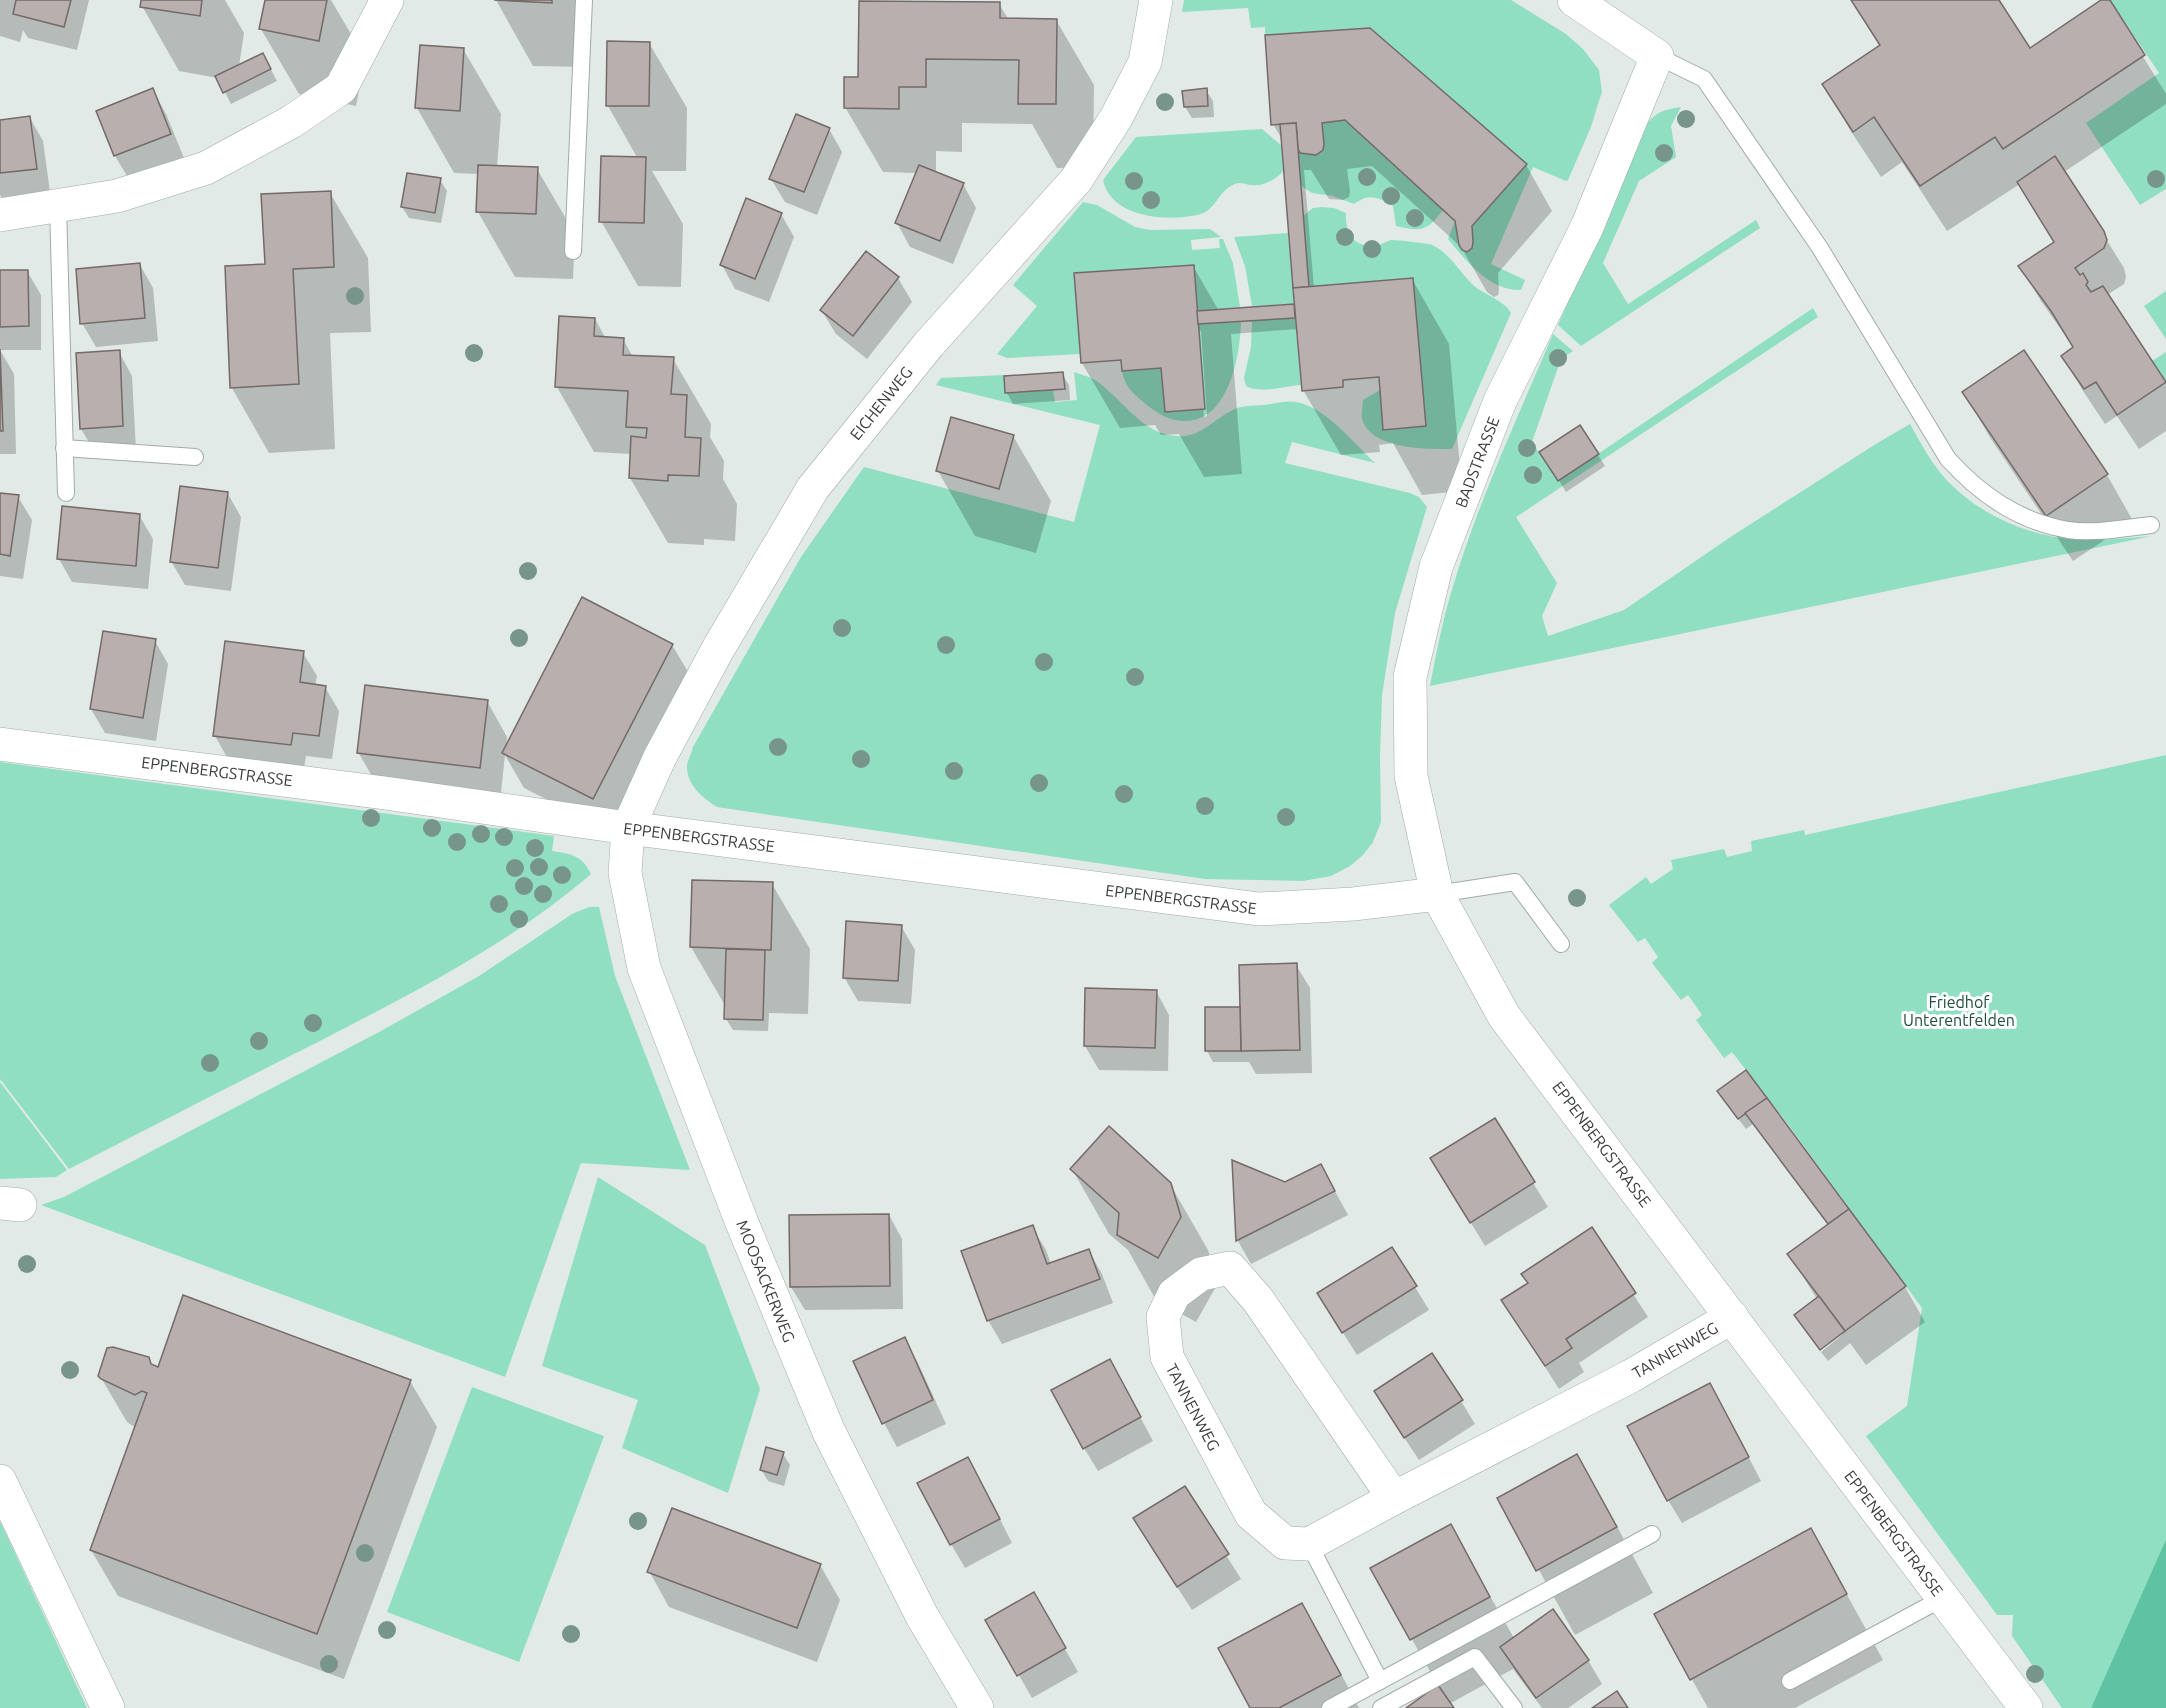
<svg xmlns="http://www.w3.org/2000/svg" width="2166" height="1708" font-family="Ubuntu,sans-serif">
<rect width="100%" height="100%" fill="#e1eae6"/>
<g fill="#90dfc2">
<path d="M1184,0H1511L1566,34L1583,49L1599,70L1602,92L1598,104L1591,127L1568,180L1566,181L1533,167L1491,264L1525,280L1521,290C1490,291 1467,262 1448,239L1455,221C1459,231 1454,247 1467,252L1472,249V226L1527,164L1371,29L1265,35V27L1251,28L1248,8L1182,12Z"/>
<polygon points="2110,0 2166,0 2166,189 2140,205 2086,123 2159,73"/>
<path d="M1681,107L1671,126L1676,157L1639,181L1603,263L1628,304L1756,220L1760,228L1581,346L1558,325L1641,133C1652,114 1660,110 1681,107Z"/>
<path d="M1345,120L1443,210C1427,231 1422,232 1396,226L1393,206C1378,197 1370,193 1354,204L1333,196L1312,193L1300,185L1298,149L1301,153L1316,155L1323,150L1324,144L1322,123Z"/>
<path d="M1262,129L1281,145L1283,171C1276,180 1262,187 1251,185C1243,184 1240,181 1233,185C1221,190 1217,204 1207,211C1201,215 1191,216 1184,217C1156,220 1110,214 1103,180L1136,137Z"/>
<polygon points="1083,202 1097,205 1135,227 1150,230 1210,229 1221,237 1191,240 1192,250 1220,248 1219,239 1223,239 1233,263 1240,307 1197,311 1194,265 1074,273 1080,354 1007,358 997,354 1037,306 1013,285"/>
<path d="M1322,207L1334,208L1346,213C1345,234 1354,249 1378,245C1383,244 1387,241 1391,240C1397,240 1427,243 1432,245C1452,254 1461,276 1478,289C1489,296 1505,302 1511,313L1452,449C1427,449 1371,450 1362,419C1361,413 1363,406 1363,400L1380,390L1383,430L1413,278L1309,287L1303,216L1313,208Z"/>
<polygon points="1288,233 1294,304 1252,306 1245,266 1234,237"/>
<polygon points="2166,291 2166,339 2144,306"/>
<path d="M1813,308L1818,317L1516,517L1557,583L1542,616L1548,636L1624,610L1732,536L1879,442L1910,424C1919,440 1928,457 1939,471C1970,510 2021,534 2070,539C2097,542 2125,538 2152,536L1430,686C1436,655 1442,623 1451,593C1477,504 1517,419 1553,334L1573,351L1561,359L1532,442L1558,481Z"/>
<path d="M1295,318L1301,385C1285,386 1260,394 1246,386L1244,378L1251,347L1252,321Z"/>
<path d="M1241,322C1240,356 1229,420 1186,421C1171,421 1160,415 1148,406C1135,395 1125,388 1122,371L1161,368L1165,412L1205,409L1198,324Z"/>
<polygon points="2166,352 2166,382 2152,361"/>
<path d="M1074,372C1081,375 1089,376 1095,380C1122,398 1141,434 1177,436C1199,438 1211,422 1229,412C1240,405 1252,406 1264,405C1274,404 1286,400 1296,402C1324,406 1355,444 1375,463L1292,442L1285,463L1410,493L1419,497L1427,507L1395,613L1382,695L1380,757L1381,822L1373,842L1363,855L1350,866L1331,876L1303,881L1205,879L717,807C703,799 686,784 687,765C688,760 692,752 693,747L801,557L864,467L1074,522L1100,425L936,385L941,378L1003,375L1053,390L1055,402L1077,400Z"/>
<polygon points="2166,755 2166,1540 2091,1708 2062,1708 2012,1636 2013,1615 1997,1615 1866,1436 1907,1406 1922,1308 1787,1123 1732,1052 1724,1058 1696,1020 1702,1015 1688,995 1681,1000 1652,963 1658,957 1645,938 1638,942 1609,905 1646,877 1651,884 1673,869 1671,860 1724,849 1727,857 1752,851 1751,841 1804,830 1805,835"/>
<path d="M0,762L554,836L552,851C571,854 582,855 591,874C510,944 414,992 320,1041C236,1083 153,1126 69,1169L0,1079Z"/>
<polygon points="589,907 599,907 615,976 690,1170 581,1163 505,1377 41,1205 64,1197 381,1031 479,976 572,914"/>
<polygon points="0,1082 67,1170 56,1177 0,1179"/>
<polygon points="598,1177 705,1245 760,1389 728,1493 622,1448 638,1400 542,1366"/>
<polygon points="472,1387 604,1436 519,1662 387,1612"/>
<polygon points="0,1521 87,1708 0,1708"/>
</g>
<polygon fill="#5dc3a2" points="2166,1540 2166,1708 2091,1708 2164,1544"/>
<g fill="#0003" fill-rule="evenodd">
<polygon points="0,0 89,0 77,50 28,38 23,30 20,42 0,36"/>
<polygon points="143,0 225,0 244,33 239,66 269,66 277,81 231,104 218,78 179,71 142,6"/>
<polygon points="267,0 331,0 365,58 356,106 299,94 261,29"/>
<polygon points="496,0 576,0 588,67 533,66"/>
<polygon points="1851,0 1997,0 2030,50 2104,0 2108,0 2166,94 2166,104 2064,172 2124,268 2126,277 2124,284 2107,295 2166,384 2166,431 2139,449 2117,416 2105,424 2083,391 2063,356 2074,348 2041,301 2020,266 2055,243 2020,184 1947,231 1902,162 1881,177 1850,130 1824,84 1880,47"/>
<polygon points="999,4 1009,20 1056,20 1094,85 1093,168 1057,168 1032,124 962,123 962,152 936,151 936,174 963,184 976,208 953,264 910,247 897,223 917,173 883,172 845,107 859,78"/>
<path d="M1267,36L1526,165L1552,211L1498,273L1499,290L1498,295L1494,297L1487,292L1461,247L1372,166L1347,169L1350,191L1349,197L1343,200L1329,199L1311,170H1304L1314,288L1412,279L1449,344L1462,491L1422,495L1393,443L1379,445L1380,452L1341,455L1303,390L1298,329L1231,334L1242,474L1204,477L1179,434L1161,435L1155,425L1120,428L1082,363L1193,266L1219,311L1296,305L1283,141L1273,124ZM1198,331H1201L1207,416L1204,417Z"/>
<polygon points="649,43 687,108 686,171 652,171 683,224 681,287 638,286 601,221 638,159 608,106"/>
<polygon points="463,49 501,114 497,167 537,169 575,234 573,279 515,277 478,212 479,174 454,173 417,108"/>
<polygon points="153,90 166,114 184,158 129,179 115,156 98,112"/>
<polygon points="1206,90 1213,101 1214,117 1192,118 1185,107 1184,92"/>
<polygon points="30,118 43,141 50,192 2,198 0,195 0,122"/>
<polygon points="829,129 842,152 817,215 785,202 771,179"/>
<polygon points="440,180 447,191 441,223 409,218 402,207"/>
<polygon points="330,193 368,258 371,332 330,333 335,449 269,453 232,388 266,266"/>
<polygon points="781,214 794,237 769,302 735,289 722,265"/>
<polygon points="867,253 898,278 912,302 867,359 836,334 822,311"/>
<polygon points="140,265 153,288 158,341 96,347 82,323"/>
<polygon points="27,271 41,295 41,350 0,350 14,374 16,454 0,454 0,272"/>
<polygon points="595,319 606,339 623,339 633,357 673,359 711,424 710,437 724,461 723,479 737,504 735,541 704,539 704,545 668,543 630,478 632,454 594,452 557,387"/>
<polygon points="119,352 132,376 136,450 95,452 81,429"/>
<polygon points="2024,352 2107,475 2133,521 2073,561 1991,439 1964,393"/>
<polygon points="1062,374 1069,385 1070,400 1013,404 1007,393"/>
<polygon points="1580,427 1605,466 1566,492 1548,463"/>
<polygon points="1013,436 1051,501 1036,553 975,536 938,471"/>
<polygon points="0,494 18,497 32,520 23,579 0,576"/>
<polygon points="228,494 241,517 231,591 185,585 171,561"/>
<polygon points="139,515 153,539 148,589 72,582 59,559"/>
<polygon points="155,641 168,664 156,741 105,733 91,709"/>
<polygon points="672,645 693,680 613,833 524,788 505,755 500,802 379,788 358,752 487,701 507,737 506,747"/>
<polygon points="303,653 317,676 315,686 325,687 339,711 332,759 306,756 304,768 228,759 215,736"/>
<polygon points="772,884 810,949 808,1014 769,1013 768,1031 733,1030 726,1019 726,1007 691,947"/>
<polygon points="901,926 915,950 911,1004 858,1001 844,977"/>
<polygon points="1296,965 1310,988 1312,1073 1256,1074 1249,1062 1213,1062 1207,1051 1242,1008"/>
<polygon points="1087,989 1156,991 1169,1015 1168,1071 1099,1070 1085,1046"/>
<polygon points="1746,1072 1905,1287 1925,1322 1866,1365 1850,1343 1828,1361 1821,1352 1842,1335 1842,1331 1819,1349 1796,1315 1817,1299 1789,1254 1828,1225 1753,1124 1746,1129 1726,1103"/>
<polygon points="1494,1120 1548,1207 1485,1246 1446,1182"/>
<polygon points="1233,1162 1286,1184 1321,1166 1348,1215 1251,1264 1238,1241"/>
<polygon points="1072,1169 1170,1184 1208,1250 1218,1283 1196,1322 1156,1300 1128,1250 1109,1234"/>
<polygon points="889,1215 902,1239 903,1309 805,1310 791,1287"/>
<polygon points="1032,1227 1046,1250 1051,1264 1089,1251 1102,1274 1113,1303 1002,1344 988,1320"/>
<polygon points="1591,1229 1648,1317 1579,1363 1584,1372 1559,1389 1503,1301 1529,1284"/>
<polygon points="1415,1287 1429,1310 1357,1355 1333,1317"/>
<polygon points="904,1339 918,1363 946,1424 897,1447 884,1423 855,1362"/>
<polygon points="152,1366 159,1369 410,1381 437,1427 344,1679 118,1596 91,1550 136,1428 127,1422 100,1376"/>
<polygon points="1123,1385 1153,1441 1098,1471 1084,1448"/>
<polygon points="1461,1401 1475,1424 1419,1460 1389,1415"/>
<polygon points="1723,1408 1761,1481 1682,1523 1668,1500"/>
<polygon points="783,1454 790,1465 784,1486 768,1481 761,1469"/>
<polygon points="981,1482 1012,1543 965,1568 951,1544"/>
<polygon points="1184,1488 1241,1579 1192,1610 1148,1542"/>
<polygon points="1499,1498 1614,1521 1653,1593 1575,1635"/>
<polygon points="1450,1526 1514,1638 1588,1660 1602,1684 1568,1708 1542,1708 1513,1669 1449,1704 1452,1708 1409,1708 1439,1687 1372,1569"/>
<polygon points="1811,1530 1883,1660 1795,1708 1708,1708 1656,1615"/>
<polygon points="820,1565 840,1600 817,1662 669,1607 649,1571"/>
<polygon points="1034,1594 1078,1672 1032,1698 988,1621"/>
<polygon points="1301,1605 1339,1670 1359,1708 1252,1708"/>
</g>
<g fill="#b9afae" stroke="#736a69" stroke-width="1.5">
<polygon points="16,0 71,0 64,27 13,14"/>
<polygon points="141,0 202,0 200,16 140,7"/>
<polygon points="265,0 327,0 319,41 259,29"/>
<polygon points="494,0 552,0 552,3"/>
<polygon points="1851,0 1999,0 2030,48 2101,0 2110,0 2145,55 2003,149 1995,137 1920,186 1874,117 1853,132 1822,84 1880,45"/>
<polygon points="859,1 1000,2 1000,18 1057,19 1056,104 1018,104 1019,60 926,59 926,87 899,87 899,109 844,108 844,77 858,77"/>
<polygon points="1370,28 1527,164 1472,226 1473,242 1472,248 1467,252 1462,250 1459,245 1455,221 1345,120 1322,123 1324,144 1323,150 1316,155 1300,153 1298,149 1296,123 1271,125 1265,35"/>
<polygon points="607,41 650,42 649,106 606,106"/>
<polygon points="420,45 464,48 460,111 415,108"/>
<polygon points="263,53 271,69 223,93 215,76"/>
<polygon points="153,88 171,134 114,156 96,111"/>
<polygon points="1207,88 1208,106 1184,107 1182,91"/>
<polygon points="796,114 830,128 804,192 769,179"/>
<polygon points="30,116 37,169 0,173 0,120"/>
<polygon points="1296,123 1309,287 1293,288 1280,124"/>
<polygon points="601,156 646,157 644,223 599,222"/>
<polygon points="2055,156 2104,231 2107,240 2104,248 2075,268 2080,275 2083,273 2088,282 2086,285 2091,292 2103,286 2166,382 2117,415 2096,382 2084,389 2061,356 2073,347 2051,311 2018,266 2054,242 2017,182"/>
<polygon points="478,165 538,167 536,214 476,212"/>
<polygon points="919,165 964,183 940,241 895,223"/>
<polygon points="407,173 441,178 435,213 401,207"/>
<polygon points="331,191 334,267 293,269 299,384 230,388 225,266 265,264 261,194"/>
<polygon points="746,198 782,213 755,279 720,265"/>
<polygon points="866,251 899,277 853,336 820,310"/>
<polygon points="140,263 145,318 80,324 76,269"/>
<polygon points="1194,265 1205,409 1165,412 1161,368 1122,371 1121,360 1081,363 1074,273"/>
<polygon points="0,270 28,270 29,326 0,327"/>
<polygon points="1413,278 1426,426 1383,430 1379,377 1343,380 1343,387 1302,391 1293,288"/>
<polygon points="1294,304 1295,318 1198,324 1197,311"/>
<polygon points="559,316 595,318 594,336 624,338 623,355 674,357 671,394 687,395 685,437 701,438 699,476 668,475 668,481 629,478 631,436 646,438 647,428 626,427 628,391 555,387"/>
<polygon points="0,349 3,431 0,431"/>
<polygon points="120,350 123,426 80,429 76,353"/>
<polygon points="2024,350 2108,474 2046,516 1962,392"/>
<polygon points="1063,372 1065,389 1005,393 1004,376"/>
<polygon points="951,417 1014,435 999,489 936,471"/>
<polygon points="1580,425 1599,454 1558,481 1539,452"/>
<polygon points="180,486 228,492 218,568 170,562"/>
<polygon points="0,493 19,495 10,556 0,554"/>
<polygon points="62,506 140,514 136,566 57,559"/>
<polygon points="582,597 673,644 593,799 502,753"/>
<polygon points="103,631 156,639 143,718 90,709"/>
<polygon points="225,641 304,651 300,682 326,686 319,736 293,733 291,745 213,736"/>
<polygon points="365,685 488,700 480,768 357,753"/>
<polygon points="692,880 773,882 771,950 690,947"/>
<polygon points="846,921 902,925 898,981 843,978"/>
<polygon points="726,949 765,950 763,1020 724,1019"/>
<polygon points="1297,963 1300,1050 1241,1051 1239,965"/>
<polygon points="1085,988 1157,990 1155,1048 1084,1046"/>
<polygon points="1205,1007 1240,1007 1241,1051 1205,1051"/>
<polygon points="1746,1070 1767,1098 1738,1119 1717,1091"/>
<polygon points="1767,1098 1849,1209 1828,1224 1745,1113"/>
<polygon points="1495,1118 1535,1182 1470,1223 1430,1158"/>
<polygon points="1109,1126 1171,1183 1181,1217 1158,1258 1117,1235 1119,1213 1070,1169"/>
<polygon points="1232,1160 1285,1182 1321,1164 1335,1191 1236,1241"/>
<polygon points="1849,1209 1906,1286 1845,1331 1787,1254"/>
<polygon points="889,1214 890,1286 790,1287 789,1215"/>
<polygon points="1033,1225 1047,1264 1089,1249 1100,1279 987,1321 961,1251"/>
<polygon points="1592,1227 1636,1293 1566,1339 1572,1348 1545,1366 1501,1300 1528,1283 1521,1274"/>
<polygon points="1392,1247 1417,1286 1342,1333 1317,1293"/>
<polygon points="183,1295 411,1380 317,1634 90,1550 147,1393 142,1391 135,1395 101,1379 98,1376 107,1348 113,1347 149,1357 151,1364 158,1367"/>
<polygon points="1819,1296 1845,1331 1820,1350 1794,1315"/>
<polygon points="905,1337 933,1400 882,1424 853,1361"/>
<polygon points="1432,1353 1463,1400 1404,1438 1374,1391"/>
<polygon points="1110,1359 1141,1417 1083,1449 1051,1390"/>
<polygon points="1710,1383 1749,1457 1667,1501 1627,1426"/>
<polygon points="766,1447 784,1452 777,1475 760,1470"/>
<polygon points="1577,1454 1617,1527 1536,1571 1497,1498"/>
<polygon points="968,1457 1000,1519 950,1545 917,1483"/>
<polygon points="1185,1486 1229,1554 1177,1587 1133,1518"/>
<polygon points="672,1508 821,1564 797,1628 647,1572"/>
<polygon points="1451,1524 1490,1597 1410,1640 1370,1568"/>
<polygon points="1811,1528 1847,1594 1690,1680 1654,1614"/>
<polygon points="1034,1592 1066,1648 1017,1676 985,1620"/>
<polygon points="1302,1603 1341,1675 1279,1708 1250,1708 1218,1648"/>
<polygon points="1553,1609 1589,1660 1536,1698 1500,1647"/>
<polygon points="1438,1685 1454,1708 1406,1708"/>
<polygon points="1617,1691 1628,1708 1592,1708"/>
</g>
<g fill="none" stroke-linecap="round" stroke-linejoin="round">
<g stroke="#a1aba7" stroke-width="18">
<g id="lane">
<path d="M1657,56L1704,79L1820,248L1948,459C1981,495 2018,521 2068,530C2095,534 2124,528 2151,525"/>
<polyline points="58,206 66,493"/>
<polyline points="573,251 584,0"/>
<polyline points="64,448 195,457"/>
<polyline points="1437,894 1515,882 1561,944"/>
<polyline points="1309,1544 1380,1681"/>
<polyline points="1790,1681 1943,1598"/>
<polyline points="1330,1708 1652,1534"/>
<polyline points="1381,1708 1475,1657 1514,1708"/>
</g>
</g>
<g stroke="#a1aba7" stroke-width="34">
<g id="street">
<polyline points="1574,0 1657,56 1587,227 1500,401 1436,567 1410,677 1411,776 1437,894 1504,1016 2026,1708"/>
<polyline points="0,215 117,196 206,168 291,122 341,88 387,0"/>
<polyline points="0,744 385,793 628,828 1259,909 1353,904 1437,894"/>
<polyline points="0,1203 20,1205"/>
<polyline points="0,1481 108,1708"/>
<polyline points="1394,1498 1258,1300 1230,1268 1201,1274 1174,1294 1163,1317 1167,1357 1251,1514 1285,1543 1309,1544 1394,1498 1631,1376 1732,1317"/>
<polyline points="977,1708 922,1616 829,1432 742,1223 644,968 625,873 628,828 660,757 718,649 813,488 929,344 1076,180 1116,118 1145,62 1156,0"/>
</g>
</g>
<use href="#lane" stroke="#fff" stroke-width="16"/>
<use href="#street" stroke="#fff" stroke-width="33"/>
</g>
<g fill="#78958b">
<circle cx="1165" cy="102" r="9"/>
<circle cx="1686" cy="119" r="9"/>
<circle cx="1664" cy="153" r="9"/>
<circle cx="1367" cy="177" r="9"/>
<circle cx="2156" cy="179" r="9"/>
<circle cx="1134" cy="181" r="9"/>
<circle cx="1391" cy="196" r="9"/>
<circle cx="1151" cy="200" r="9"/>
<circle cx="1415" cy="218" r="9"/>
<circle cx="1345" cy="237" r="9"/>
<circle cx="1372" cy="249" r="9"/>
<circle cx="355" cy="296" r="9"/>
<circle cx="474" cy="353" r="9"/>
<circle cx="1558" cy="358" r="9"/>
<circle cx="1527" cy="448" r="9"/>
<circle cx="1533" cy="475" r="9"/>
<circle cx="528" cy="571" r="9"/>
<circle cx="842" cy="628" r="9"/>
<circle cx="519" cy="638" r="9"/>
<circle cx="946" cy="645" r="9"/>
<circle cx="1044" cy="662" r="9"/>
<circle cx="1135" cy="677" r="9"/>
<circle cx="778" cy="747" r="9"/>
<circle cx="861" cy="759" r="9"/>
<circle cx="954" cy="771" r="9"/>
<circle cx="1039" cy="783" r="9"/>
<circle cx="1124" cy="794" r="9"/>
<circle cx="1205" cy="806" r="9"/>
<circle cx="1286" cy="817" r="9"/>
<circle cx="371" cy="818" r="9"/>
<circle cx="432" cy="828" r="9"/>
<circle cx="481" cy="834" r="9"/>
<circle cx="504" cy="837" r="9"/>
<circle cx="457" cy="842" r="9"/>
<circle cx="535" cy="848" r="9"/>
<circle cx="539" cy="867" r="9"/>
<circle cx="515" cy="868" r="9"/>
<circle cx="562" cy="875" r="9"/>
<circle cx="524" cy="886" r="9"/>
<circle cx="543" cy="894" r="9"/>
<circle cx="1577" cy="898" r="9"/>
<circle cx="499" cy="904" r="9"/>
<circle cx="519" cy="919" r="9"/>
<circle cx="313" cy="1023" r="9"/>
<circle cx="259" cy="1041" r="9"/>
<circle cx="210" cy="1063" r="9"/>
<circle cx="27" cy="1264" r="9"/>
<circle cx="70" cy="1370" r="9"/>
<circle cx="638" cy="1521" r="9"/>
<circle cx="365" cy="1553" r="9"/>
<circle cx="387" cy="1630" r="9"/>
<circle cx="571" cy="1634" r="9"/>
<circle cx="329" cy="1664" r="9"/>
<circle cx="2035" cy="1674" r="9"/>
</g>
<g text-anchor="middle" stroke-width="6" stroke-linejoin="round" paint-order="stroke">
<g font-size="16" fill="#383c3b" stroke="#fff">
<text transform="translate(881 403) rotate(-51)" y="6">EICHENWEG</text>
<text transform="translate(1477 462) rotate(-69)" y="6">BADSTRASSE</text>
<text transform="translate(217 771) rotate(7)" y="6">EPPENBERGSTRASSE</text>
<text transform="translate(699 837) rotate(7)" y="6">EPPENBERGSTRASSE</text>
<text transform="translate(1181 899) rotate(7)" y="6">EPPENBERGSTRASSE</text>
<text transform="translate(1602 1144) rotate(53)" y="6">EPPENBERGSTRASSE</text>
<text transform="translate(766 1281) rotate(68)" y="6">MOOSACKERWEG</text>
<text transform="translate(1675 1350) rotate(-30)" y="6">TANNENWEG</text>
<text transform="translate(1193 1407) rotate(62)" y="6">TANNENWEG</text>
<text transform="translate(1894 1533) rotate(53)" y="6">EPPENBERGSTRASSE</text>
</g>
<g font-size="16" fill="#234f41" stroke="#fff">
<text x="1959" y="1008">Friedhof<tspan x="1959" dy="18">Unterentfelden</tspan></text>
</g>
</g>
</svg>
